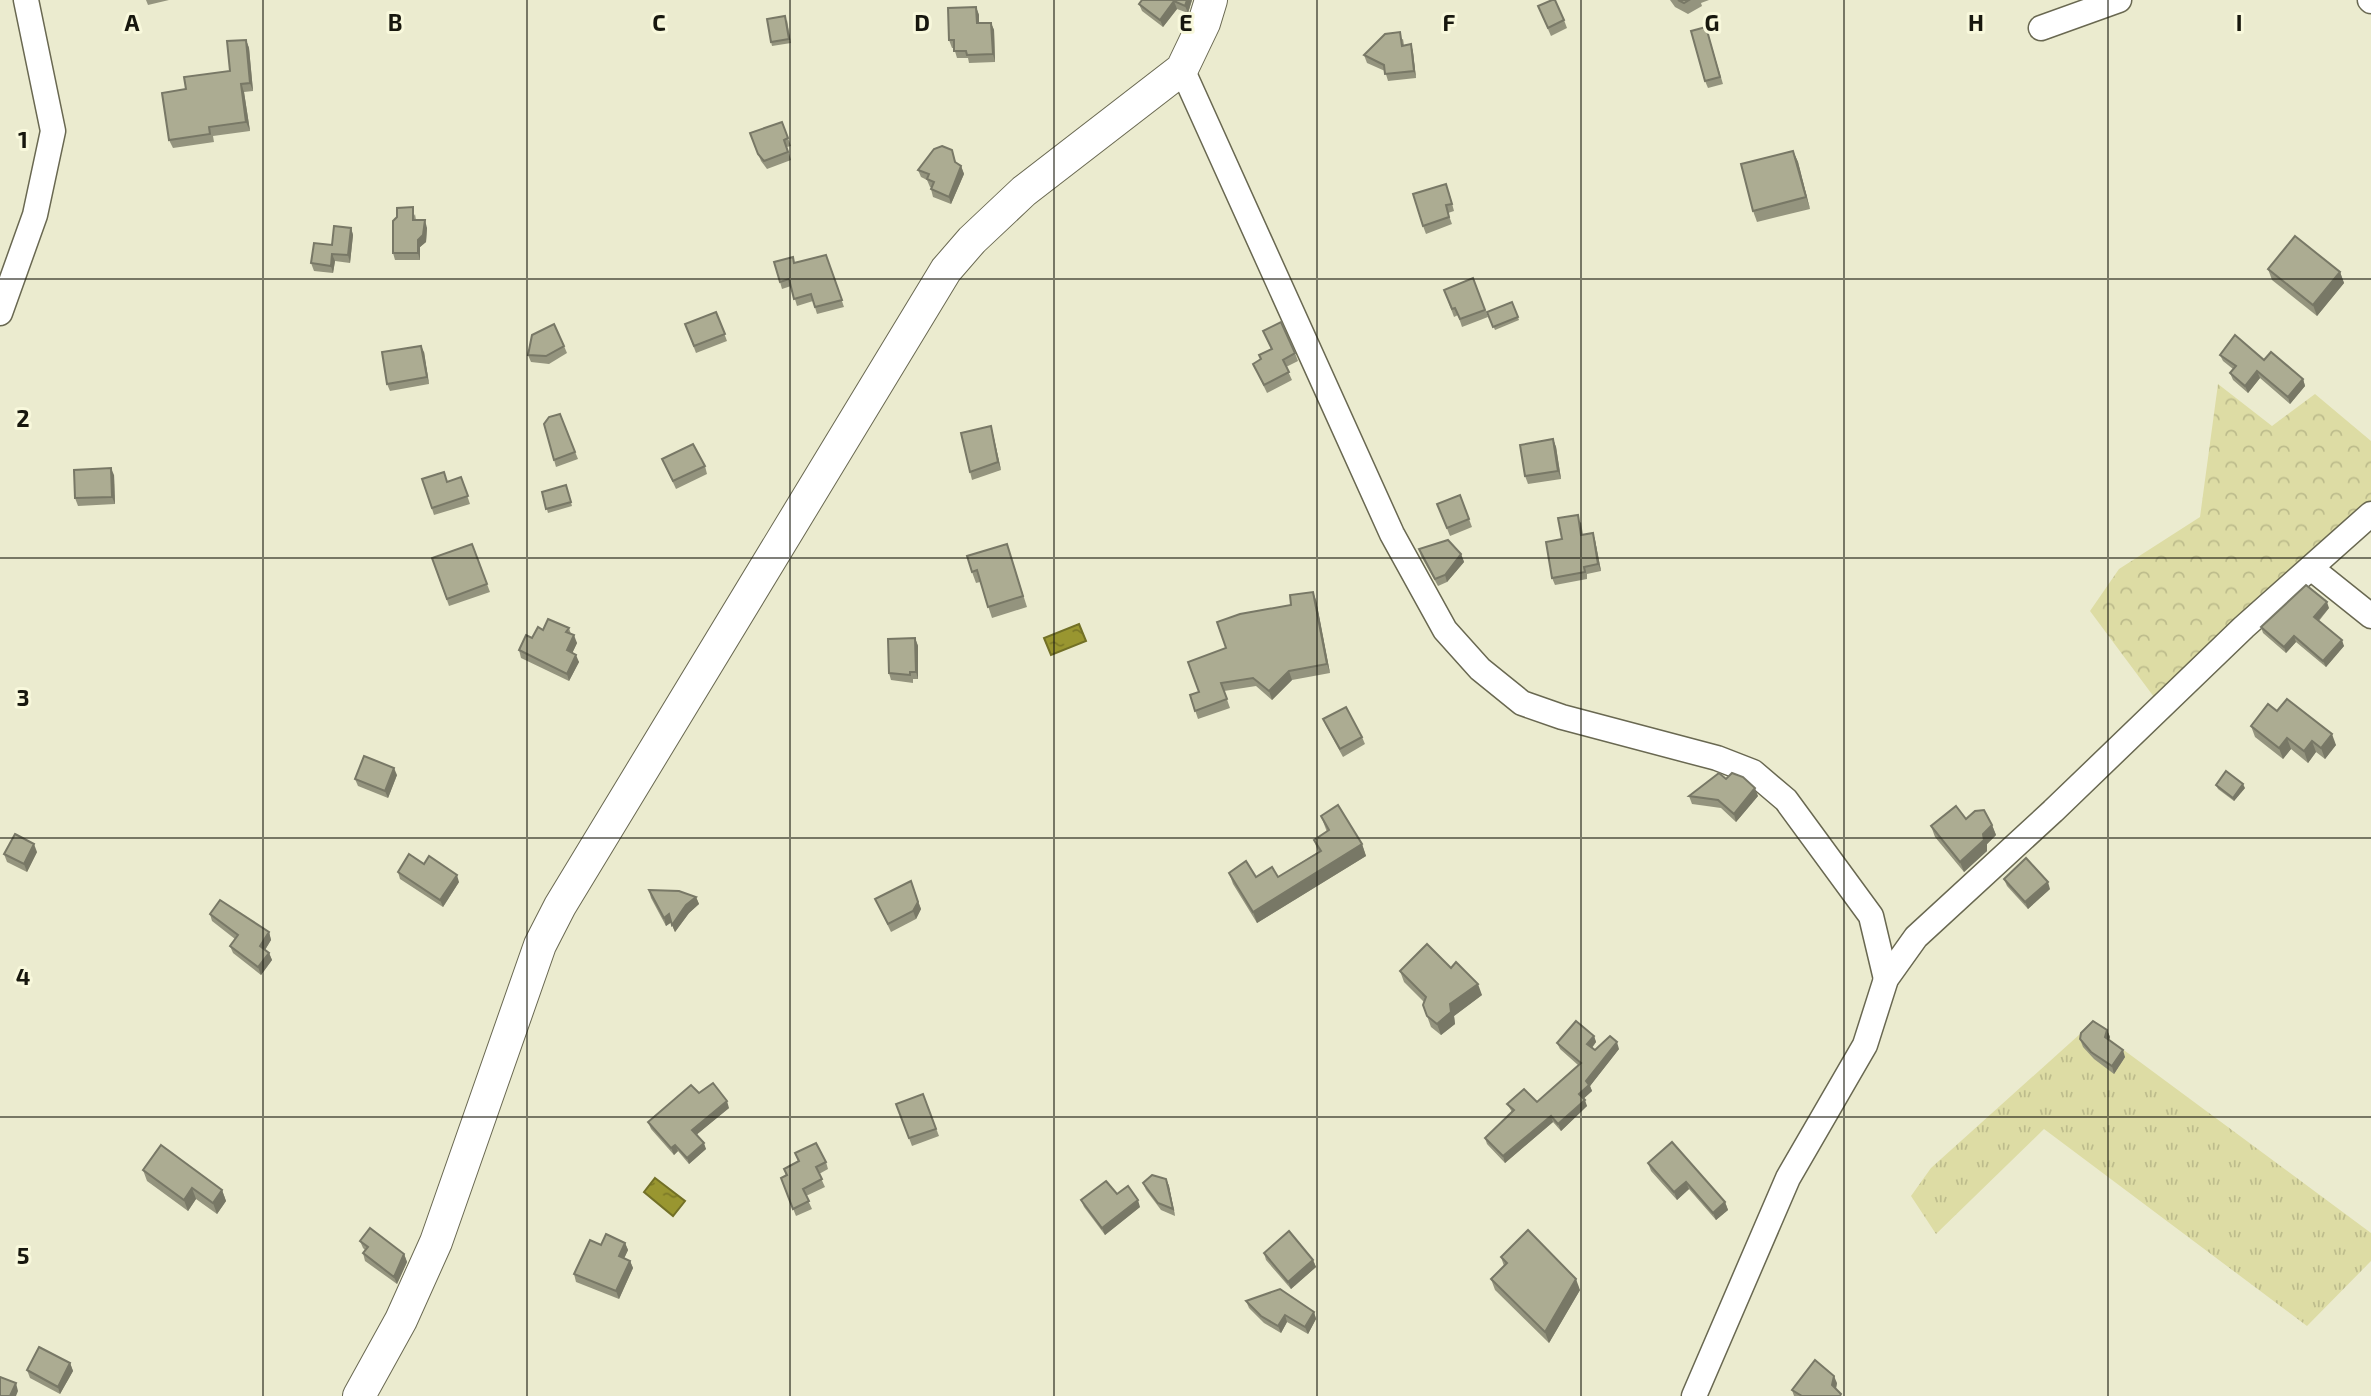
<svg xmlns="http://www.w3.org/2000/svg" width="2371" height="1396" font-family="'Exo 2',sans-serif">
<defs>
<pattern id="grass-tufts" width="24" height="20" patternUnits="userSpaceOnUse" patternTransform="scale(1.75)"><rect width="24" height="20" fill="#dddca4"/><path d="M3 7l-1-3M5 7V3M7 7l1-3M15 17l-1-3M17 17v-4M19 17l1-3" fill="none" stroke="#bdbc8c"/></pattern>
<pattern id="forest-crowns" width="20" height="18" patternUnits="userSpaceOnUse" patternTransform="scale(1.75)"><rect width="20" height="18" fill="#dddca4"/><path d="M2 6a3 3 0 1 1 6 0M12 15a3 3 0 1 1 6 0" fill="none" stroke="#bdbc8c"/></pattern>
<pattern id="water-ripples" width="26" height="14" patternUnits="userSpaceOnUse" patternTransform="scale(1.75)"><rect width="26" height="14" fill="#999630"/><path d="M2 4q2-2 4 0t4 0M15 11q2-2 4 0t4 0" fill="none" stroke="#7c7927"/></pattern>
</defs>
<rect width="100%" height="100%" fill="#ebebcf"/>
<polygon fill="url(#grass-tufts)" points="2090,1025 2371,1233 2371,1261 2307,1326 2044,1129 1936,1234 1911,1196 1931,1168"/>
<polygon fill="url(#forest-crowns)" points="2218,384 2272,426 2315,394 2371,441 2371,502 2154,697 2090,611 2119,569 2200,517"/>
<g fill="url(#water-ripples)" stroke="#727026" stroke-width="2">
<polygon points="1079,624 1086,641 1051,655 1044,638"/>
<polygon points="655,1178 685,1201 673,1216 644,1192"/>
</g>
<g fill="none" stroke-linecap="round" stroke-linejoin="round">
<g stroke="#696851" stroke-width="27">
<g id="minor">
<polyline points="2370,0 2371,1"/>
<polyline points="2041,28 2119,0"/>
<polyline points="1182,69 1392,534 1445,630 1480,669 1522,703 1562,717 1717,758 1753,772 1786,800 1871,916 1886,979"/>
<polyline points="0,313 35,215 53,131 26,0"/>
<polyline points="2311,568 2371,616"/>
<polyline points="1694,1396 1788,1178 1865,1045 1886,979 1916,937 2053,811 2244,627 2371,514"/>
</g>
</g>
<g stroke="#696851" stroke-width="34">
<polyline id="major" points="359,1396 401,1320 436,1242 540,945 560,906 946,270 972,240 1024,191 1182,69 1204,23 1211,0"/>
</g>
<use href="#minor" stroke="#fff" stroke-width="24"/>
<use href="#major" stroke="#fff" stroke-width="32"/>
</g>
<g fill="#94947e">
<polygon points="146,0 169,0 148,5"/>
<polygon points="1192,0 1188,13 1177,9 1163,27 1142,11 1139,4"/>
<polygon points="1670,0 1709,0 1701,3 1702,6 1688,14 1675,7"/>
<polygon points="1538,6 1564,20 1567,28 1551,36"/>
<polygon points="976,7 979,15 979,23 991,23 994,30 995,62 969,63 968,58 957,58 954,48 952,48 949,40"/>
<polygon points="787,20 791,43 772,46 771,42"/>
<polygon points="1706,27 1723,84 1708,88 1705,81"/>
<polygon points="1403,39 1404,45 1411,44 1413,52 1416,78 1388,81 1385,71 1367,63 1364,55"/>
<polygon points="246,40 249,48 253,91 244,92 250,131 213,136 214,142 173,148 169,140 186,89 230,71"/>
<polygon points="782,122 791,146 787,147 791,160 767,169 761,161 750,133"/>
<polygon points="952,150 956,163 961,166 964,174 951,204 933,197 931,189 931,187 930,187 927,180 921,177 918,170"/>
<polygon points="1793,151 1798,162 1810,209 1757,222 1753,211"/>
<polygon points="1449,192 1454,211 1448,213 1452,224 1426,234 1423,226"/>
<polygon points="415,214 416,220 427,228 426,242 420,247 420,260 395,260 393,253"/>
<polygon points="351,228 353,235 350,263 335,261 333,273 314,271 311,263"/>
<polygon points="826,255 844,307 817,314 813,301 797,306 791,286 782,289 780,282 795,263"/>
<polygon points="2268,269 2340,272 2344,283 2317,316 2272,280"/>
<polygon points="1473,278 1488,317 1462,327 1458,315 1454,317 1444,290"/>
<polygon points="1512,302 1519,320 1495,330 1487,312"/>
<polygon points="716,312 727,341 696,353 685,324"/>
<polygon points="1263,331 1295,353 1298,361 1286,367 1292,380 1267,393 1253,364 1261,359 1271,349"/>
<polygon points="564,346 567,353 549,364 531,362 528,355"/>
<polygon points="424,352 429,384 390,391 387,384"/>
<polygon points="2220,355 2264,360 2303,379 2305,386 2290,404 2260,378 2248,393 2233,380 2230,373 2233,369 2223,361"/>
<polygon points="560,414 578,459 556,467 554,460"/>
<polygon points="991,426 993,434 1001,470 972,480 970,472"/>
<polygon points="1553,439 1556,447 1561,479 1528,484 1525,476"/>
<polygon points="662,459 705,466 707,474 676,489"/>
<polygon points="114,475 115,504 78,506 75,498"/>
<polygon points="461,477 470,504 434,515 422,479 447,482"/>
<polygon points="566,485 572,506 548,513 542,492"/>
<polygon points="1460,495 1472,527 1450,536 1437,504"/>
<polygon points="1581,522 1583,535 1593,533 1595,540 1601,571 1587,574 1587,579 1555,585 1552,578 1562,539"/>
<polygon points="472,544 490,592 449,606 432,558"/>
<polygon points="1007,544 1027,607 992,618 980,582 976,583 972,572"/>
<polygon points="1419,549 1461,554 1464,562 1447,582 1438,586 1421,556"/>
<polygon points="1316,600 1330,673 1292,680 1272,700 1256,686 1224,691 1230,708 1198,719 1190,695 1199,692 1226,648"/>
<polygon points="2329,608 2319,621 2344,646 2326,667 2296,642 2286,653 2263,633 2261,627"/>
<polygon points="569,628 571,634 577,643 572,653 579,662 569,681 521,658 519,650 543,630"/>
<polygon points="915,638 918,646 918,679 913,679 913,683 891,680 889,673"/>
<polygon points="2277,711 2336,745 2325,759 2316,752 2308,763 2291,749 2283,759 2255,737 2251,726"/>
<polygon points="1323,719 1362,737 1365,744 1343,757 1326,726"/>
<polygon points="397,775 388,798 358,786 355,779"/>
<polygon points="1726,779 1758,796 1736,822 1721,808 1692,804 1689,796"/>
<polygon points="2216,785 2245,788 2234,801 2218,789"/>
<polygon points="1321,816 1362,844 1366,856 1257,923 1233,884 1229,873 1256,877 1278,877 1318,852 1314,840 1327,832"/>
<polygon points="1966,819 1992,825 1996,835 1987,844 1987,851 1964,872 1935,837 1931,826"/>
<polygon points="37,852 27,872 7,862 4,854"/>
<polygon points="424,864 459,882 443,907 400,879 398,872"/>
<polygon points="2004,879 2050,889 2028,909 2007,886"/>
<polygon points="911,881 921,909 916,919 891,932 875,899"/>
<polygon points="649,890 696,897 699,904 689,913 675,932 671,922 666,926 651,898"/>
<polygon points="210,914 269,932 271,940 265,950 269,953 272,960 261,975 233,953 230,946 235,939 212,921"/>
<polygon points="1451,968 1482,995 1454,1016 1455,1024 1441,1035 1431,1027 1423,1005 1424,1002 1404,982 1400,971"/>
<polygon points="2107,1030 2110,1037 2109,1040 2125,1057 2114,1074 2094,1059 2083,1047 2080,1039"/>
<polygon points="1594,1036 1596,1042 1592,1048 1595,1050 1619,1049 1590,1086 1592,1091 1583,1099 1587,1106 1561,1131 1553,1122 1505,1163 1487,1144 1485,1138 1512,1112 1507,1104 1537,1102 1578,1065 1560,1049 1557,1043"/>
<polygon points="699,1093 729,1108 697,1134 706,1149 689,1164 678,1151 674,1155 651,1129 648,1122"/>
<polygon points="923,1094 939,1136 912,1146 896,1104"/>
<polygon points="795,1153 826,1162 828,1169 819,1174 825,1187 806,1196 812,1209 796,1216 781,1178 786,1176 784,1169 798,1161"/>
<polygon points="1648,1163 1725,1202 1728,1210 1716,1220 1689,1189 1677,1200 1651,1171"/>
<polygon points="143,1170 222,1190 226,1201 217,1214 196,1199 188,1211 147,1181"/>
<polygon points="1166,1179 1169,1186 1175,1216 1161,1210 1146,1190 1143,1183"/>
<polygon points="1117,1194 1140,1207 1105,1235 1084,1207 1081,1200"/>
<polygon points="360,1241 404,1254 407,1262 397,1284 365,1261 363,1253 365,1250 363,1248"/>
<polygon points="625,1243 628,1250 624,1258 630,1261 633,1268 619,1299 576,1282 574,1274 601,1245"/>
<polygon points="1264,1253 1313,1260 1316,1267 1291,1289 1266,1260"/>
<polygon points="1501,1257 1580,1290 1549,1343 1495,1290 1491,1279 1504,1266"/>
<polygon points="1246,1301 1314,1312 1316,1319 1308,1334 1287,1322 1281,1333 1264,1323 1249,1308"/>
<polygon points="70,1363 73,1371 60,1394 30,1378 27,1370"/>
<polygon points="1837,1383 1836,1389 1841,1396 1794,1396 1792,1390"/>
</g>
<g fill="#787866">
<polygon points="1187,0 1192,0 1188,13 1185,6"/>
<polygon points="1174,1 1177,9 1163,27 1160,20"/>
<polygon points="976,7 979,15 979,31 977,23"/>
<polygon points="991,23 994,30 995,62 993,54"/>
<polygon points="246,40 249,48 253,91 250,83"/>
<polygon points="1411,44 1413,52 1416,78 1414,71"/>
<polygon points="241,84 244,92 250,131 246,122"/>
<polygon points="1793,151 1798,162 1810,209 1806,197"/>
<polygon points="961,166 964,174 951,204 949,197"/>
<polygon points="425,220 427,228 426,242 420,247 420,260 418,253 418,240"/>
<polygon points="351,228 353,235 350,263 348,255"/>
<polygon points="332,254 335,261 333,273 331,266"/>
<polygon points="2340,272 2344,283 2317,316 2313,305"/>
<polygon points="421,346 424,352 429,384 427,377"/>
<polygon points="2257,371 2260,378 2248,393 2245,386"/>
<polygon points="2303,379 2305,386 2290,404 2288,397"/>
<polygon points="991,426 993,434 1001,470 998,462"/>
<polygon points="1553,439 1556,447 1561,479 1558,471"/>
<polygon points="111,468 114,475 115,504 112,497"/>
<polygon points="1593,533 1595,540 1601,571 1598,564"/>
<polygon points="1461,554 1464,562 1447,582 1445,575"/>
<polygon points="1313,592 1316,600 1330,673 1327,664"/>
<polygon points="2327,602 2329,608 2316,623 2314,617"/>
<polygon points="574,635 577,643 570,658 567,650"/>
<polygon points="2294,636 2296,642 2286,653 2284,647"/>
<polygon points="915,638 918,646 918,679 916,672"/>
<polygon points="2342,640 2344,646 2326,667 2323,661"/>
<polygon points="576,655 579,662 569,681 567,674"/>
<polygon points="1289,671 1292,680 1272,700 1269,691"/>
<polygon points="2332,734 2336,745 2325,759 2321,748"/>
<polygon points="2287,738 2291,749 2283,759 2279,748"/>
<polygon points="2312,741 2316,752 2308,763 2304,751"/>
<polygon points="394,768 397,775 388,798 385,791"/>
<polygon points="2243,784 2245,788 2234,801 2233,798"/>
<polygon points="1755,788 1758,796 1736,822 1734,814"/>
<polygon points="1992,825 1996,835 1987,844 1987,851 1964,872 1960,862 1983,834"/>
<polygon points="34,844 37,852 27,872 24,864"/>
<polygon points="1362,844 1366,856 1257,923 1253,912"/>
<polygon points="457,875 459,882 443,907 440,900"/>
<polygon points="2048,882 2050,889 2028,909 2025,902"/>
<polygon points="696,897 699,904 689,913 675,932 672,925 686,905"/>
<polygon points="918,902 921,909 916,919 913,911"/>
<polygon points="669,914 672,922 666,926 664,918"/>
<polygon points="269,932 271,940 263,953 260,946"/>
<polygon points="269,953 272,960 261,975 258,967"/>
<polygon points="1478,984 1482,995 1454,1016 1455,1024 1441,1035 1437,1024 1450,1004"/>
<polygon points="2107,1030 2110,1037 2108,1044 2105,1037"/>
<polygon points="1594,1036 1596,1042 1590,1050 1587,1044"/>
<polygon points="1617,1042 1619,1049 1590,1086 1592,1091 1581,1101 1579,1094 1586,1081"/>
<polygon points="2123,1050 2125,1057 2114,1074 2112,1066"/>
<polygon points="1585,1100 1587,1106 1561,1131 1558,1124"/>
<polygon points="727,1101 729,1108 695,1136 692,1130"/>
<polygon points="1551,1116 1553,1122 1505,1163 1503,1156"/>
<polygon points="704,1143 706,1149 689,1164 687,1158"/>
<polygon points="675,1145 678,1151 674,1155 671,1148"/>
<polygon points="1166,1179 1169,1186 1175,1216 1173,1209"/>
<polygon points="1686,1182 1689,1189 1677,1200 1674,1192"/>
<polygon points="192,1188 196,1199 188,1211 184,1200"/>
<polygon points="222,1190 226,1201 217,1214 213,1203"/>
<polygon points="1138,1200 1140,1207 1105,1235 1102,1228"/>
<polygon points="1725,1202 1728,1210 1716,1220 1713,1213"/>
<polygon points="625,1243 628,1250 622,1263 619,1256"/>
<polygon points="404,1254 407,1262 397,1284 394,1277"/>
<polygon points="1313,1260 1316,1267 1291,1289 1288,1282"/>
<polygon points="630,1261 633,1268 619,1299 616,1291"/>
<polygon points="1576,1279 1580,1290 1549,1343 1545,1332"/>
<polygon points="1314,1312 1316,1319 1308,1334 1305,1327"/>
<polygon points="1285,1315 1287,1322 1281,1333 1278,1326"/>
<polygon points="70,1363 73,1371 60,1394 58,1387"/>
<polygon points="1834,1376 1837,1383 1835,1392 1832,1385"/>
<polygon points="16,1383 18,1391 16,1396 10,1396"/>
</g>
<g fill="#acac92" stroke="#787866" stroke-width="2">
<polygon points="1142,0 1187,0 1185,6 1174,1 1160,20 1139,4"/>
<polygon points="1552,0 1555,0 1564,20 1548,28 1538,6"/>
<polygon points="1678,0 1689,0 1684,3"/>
<polygon points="976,7 977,23 991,23 993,54 967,55 966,51 954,51 954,40 949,40 948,8"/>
<polygon points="785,16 789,39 771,42 767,19"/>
<polygon points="1706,27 1720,77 1705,81 1691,31"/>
<polygon points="1400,32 1402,46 1411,44 1414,71 1385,74 1384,65 1364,55 1385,34"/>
<polygon points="246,40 250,83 241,84 246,122 209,127 210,134 169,140 162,93 186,89 184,77 230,71 227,41"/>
<polygon points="782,122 788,138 784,140 788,152 764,161 758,154 750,133"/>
<polygon points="942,146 952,150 955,162 961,166 949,197 931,189 934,182 927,179 929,174 918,170 934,149"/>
<polygon points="1793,151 1806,197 1753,211 1741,164"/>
<polygon points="1446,184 1452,204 1446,205 1449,217 1423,226 1413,194"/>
<polygon points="413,207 413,220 425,220 423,235 418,240 418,253 393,253 393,221 397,217 397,208"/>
<polygon points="334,226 351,228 348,255 332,254 331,266 311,263 314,243 332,245"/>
<polygon points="2295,236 2340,272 2313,305 2268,269"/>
<polygon points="826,255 842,300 815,307 811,294 794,299 789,279 780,282 774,262 793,257 794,263"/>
<polygon points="1473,278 1485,310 1460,319 1455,308 1452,309 1444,290"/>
<polygon points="1512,302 1518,317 1493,327 1487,312"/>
<polygon points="716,312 725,334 694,346 685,324"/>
<polygon points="1281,322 1295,353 1283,360 1289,372 1264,385 1253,364 1261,359 1259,355 1272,349 1263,331"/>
<polygon points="554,324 564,346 546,356 528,355 532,335"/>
<polygon points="2235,335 2264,360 2271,352 2303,379 2288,397 2257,371 2245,386 2230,373 2236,366 2220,355"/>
<polygon points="421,346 427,377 387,384 382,352"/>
<polygon points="560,414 575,452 554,460 544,424 549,417"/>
<polygon points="991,426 998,462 970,472 961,433"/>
<polygon points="1553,439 1558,471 1525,476 1520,445"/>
<polygon points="693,444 705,466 673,481 662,459"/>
<polygon points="111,468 112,497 75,498 74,470"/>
<polygon points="444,472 447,482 461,477 468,496 432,508 422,479"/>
<polygon points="566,485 571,502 546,509 542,492"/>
<polygon points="1460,495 1469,519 1447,528 1437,504"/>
<polygon points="1578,515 1581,535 1593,533 1598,564 1584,567 1585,572 1552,578 1546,542 1562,539 1558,518"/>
<polygon points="1448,540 1461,554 1445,575 1435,579 1419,549"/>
<polygon points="472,544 487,584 447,599 432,558"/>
<polygon points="1007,544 1023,596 988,607 977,570 972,572 967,556"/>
<polygon points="2306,585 2327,602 2314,617 2342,640 2323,661 2294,636 2284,647 2261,627"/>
<polygon points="1313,592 1327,664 1289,671 1269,691 1253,678 1221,683 1227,699 1195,711 1190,695 1199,692 1188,662 1226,648 1217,622 1240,614 1291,605 1290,595"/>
<polygon points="548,619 569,628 566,632 574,635 567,650 576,655 567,674 519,650 526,635 532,638 538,627 543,630"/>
<polygon points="915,638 916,672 910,672 910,675 889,673 888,639"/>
<polygon points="2287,699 2332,734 2321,748 2312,741 2304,751 2287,738 2279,748 2251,726 2268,704 2277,711"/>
<polygon points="1346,707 1362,737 1340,749 1323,719"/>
<polygon points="364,756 394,768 385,791 355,779"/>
<polygon points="2226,771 2243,784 2233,798 2216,785"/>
<polygon points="1719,773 1726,779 1732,773 1743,777 1755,788 1734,814 1718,800 1689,796"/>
<polygon points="1338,805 1362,844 1253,912 1229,873 1246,861 1256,877 1272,867 1278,877 1321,851 1314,840 1329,830 1321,816"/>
<polygon points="1956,806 1966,819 1975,811 1984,810 1992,825 1983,834 1984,840 1960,862 1931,826"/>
<polygon points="15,834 34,844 24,864 4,854"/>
<polygon points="409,854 424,864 429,856 457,875 440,900 398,872"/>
<polygon points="2026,858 2048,882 2025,902 2004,879"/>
<polygon points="911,881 918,902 913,911 888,924 875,899"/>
<polygon points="649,890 679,891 696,897 686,905 672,925 669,914 664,918"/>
<polygon points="220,900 269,932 260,946 269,953 258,967 230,946 238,935 210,914"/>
<polygon points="1427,944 1451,968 1456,962 1478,984 1450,1004 1451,1012 1437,1024 1427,1016 1423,1005 1426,997 1400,971"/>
<polygon points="1576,1021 1594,1036 1587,1044 1595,1050 1610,1036 1617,1042 1586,1081 1589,1085 1579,1094 1585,1100 1558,1124 1551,1116 1503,1156 1485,1138 1514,1110 1507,1104 1524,1089 1537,1102 1581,1063 1557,1043"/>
<polygon points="2093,1021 2107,1030 2105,1037 2123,1050 2112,1066 2091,1052 2080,1039 2081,1033"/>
<polygon points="713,1083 727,1101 692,1130 704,1143 687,1158 675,1145 671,1148 648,1122 691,1085 699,1093"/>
<polygon points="923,1094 936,1129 909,1138 896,1104"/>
<polygon points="1672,1142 1725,1202 1713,1213 1686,1182 1674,1192 1648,1163"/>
<polygon points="816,1143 826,1162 816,1167 822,1179 803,1189 809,1201 793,1209 781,1178 787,1175 784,1169 799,1161 795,1153"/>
<polygon points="161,1145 222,1190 213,1203 192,1188 184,1200 143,1170"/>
<polygon points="1152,1175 1166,1179 1173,1209 1158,1203 1143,1183"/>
<polygon points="1106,1181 1117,1194 1128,1186 1138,1200 1102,1228 1081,1200"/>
<polygon points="370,1228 404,1254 394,1277 363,1253 368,1247 360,1241"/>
<polygon points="1528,1230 1576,1279 1545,1332 1491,1279 1507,1263 1501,1257"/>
<polygon points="1289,1231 1313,1260 1288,1282 1264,1253"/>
<polygon points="606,1234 625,1243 619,1256 630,1261 616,1291 574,1274 590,1240 601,1245"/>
<polygon points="1280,1289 1314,1312 1305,1327 1285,1315 1278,1326 1261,1316 1246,1301"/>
<polygon points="39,1347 70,1363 58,1387 27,1370"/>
<polygon points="1815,1360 1834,1376 1832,1385 1841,1394 1840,1396 1802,1396 1792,1390"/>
<polygon points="0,1377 16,1383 10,1396 0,1396"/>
</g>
<path fill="none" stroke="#17170e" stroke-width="2" stroke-opacity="0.55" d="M263,0V1396M527,0V1396M790,0V1396M1054,0V1396M1317,0V1396M1581,0V1396M1844,0V1396M2108,0V1396M0,279H2371M0,558H2371M0,838H2371M0,1117H2371"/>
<g font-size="23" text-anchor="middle" font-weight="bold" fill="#17170e" stroke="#f8f8dc" stroke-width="6" stroke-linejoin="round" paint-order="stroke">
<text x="132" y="31">A</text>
<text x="395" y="31">B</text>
<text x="659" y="31">C</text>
<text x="922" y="31">D</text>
<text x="1186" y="31">E</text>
<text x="1449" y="31">F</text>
<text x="1712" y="31">G</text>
<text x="1976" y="31">H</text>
<text x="2239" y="31">I</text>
<text x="23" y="148">1</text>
<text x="23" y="427">2</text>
<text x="23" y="706">3</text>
<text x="23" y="985">4</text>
<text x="23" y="1264">5</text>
</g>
</svg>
